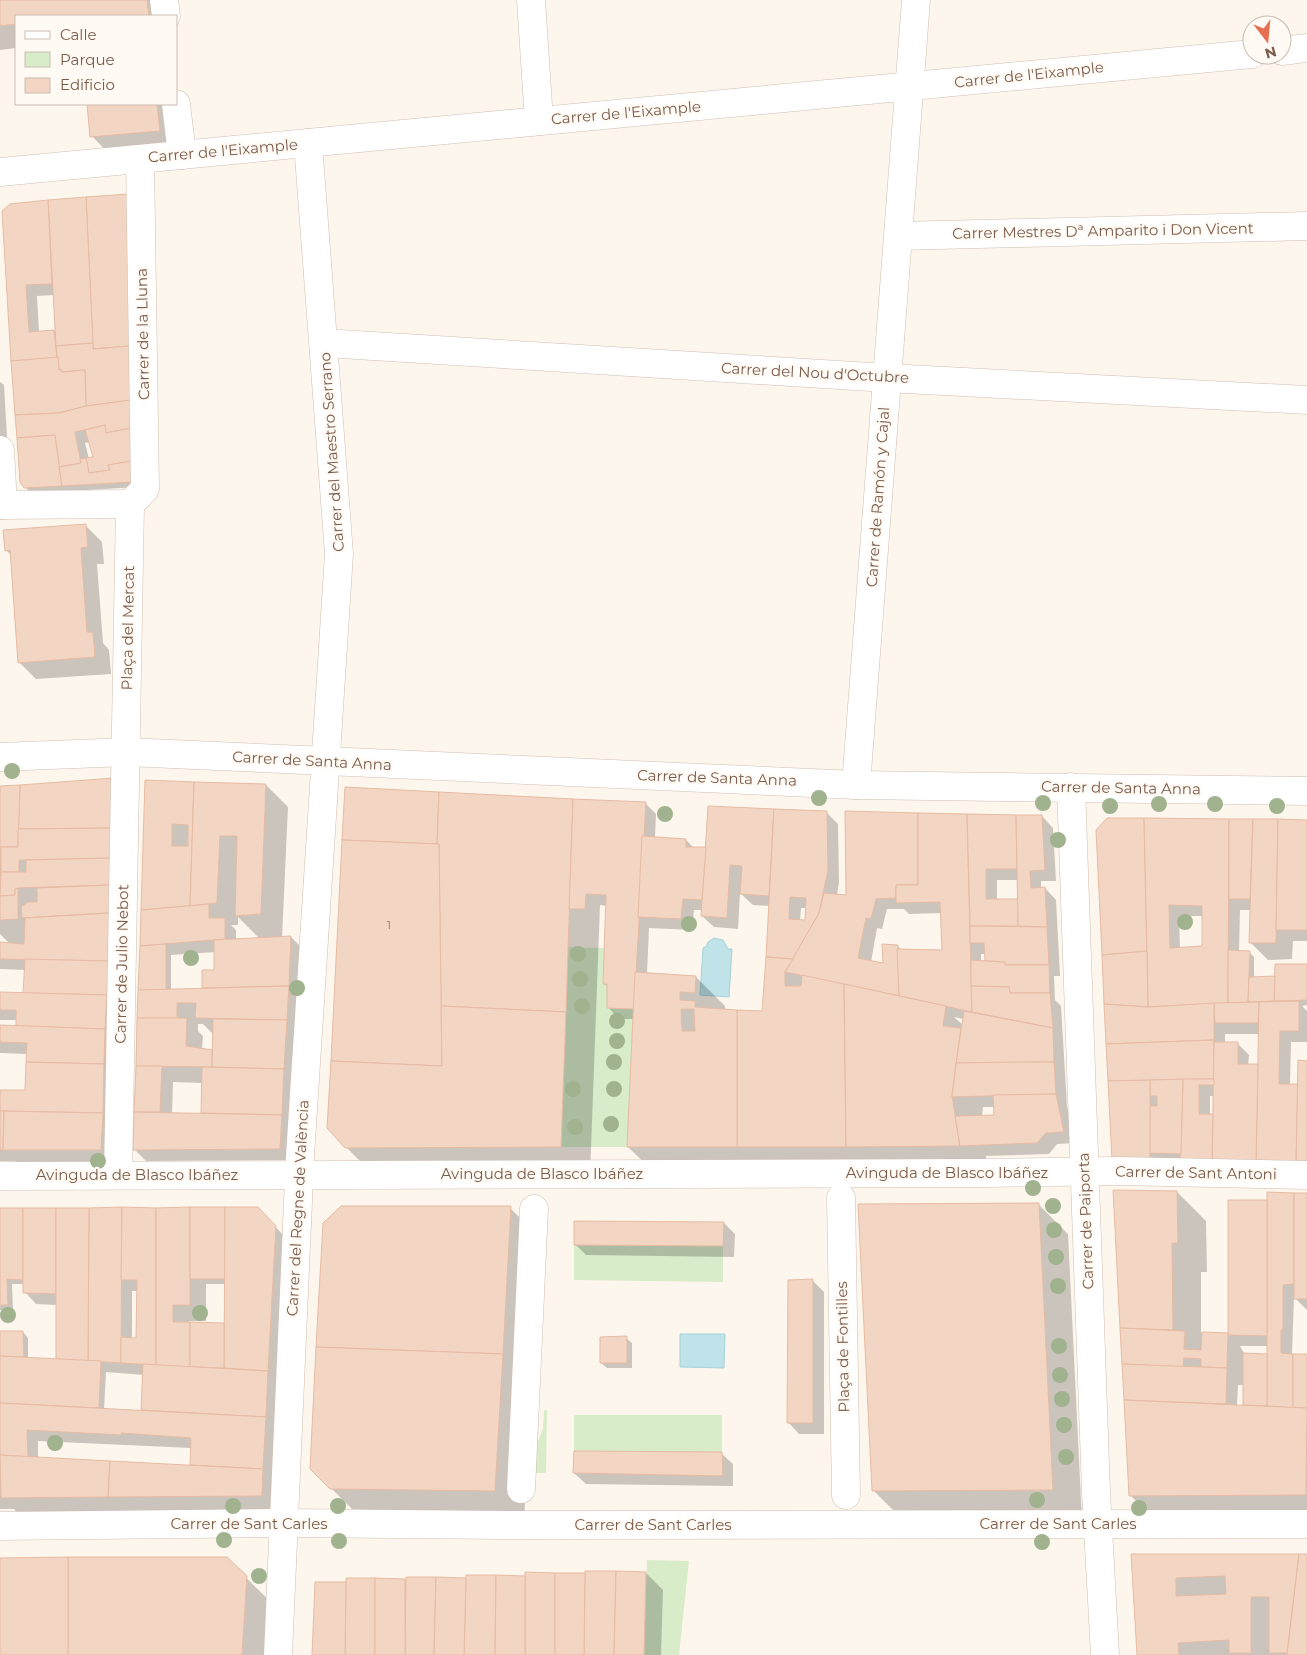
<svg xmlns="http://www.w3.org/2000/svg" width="1307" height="1655" font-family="Montserrat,sans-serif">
<rect width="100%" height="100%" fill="#fdf6ec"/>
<g fill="#d8ecc9">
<polygon points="567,947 604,948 603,983 607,984 607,1008 634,1009 627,1147 561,1147"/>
<polygon points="574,1245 723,1246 723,1282 574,1280"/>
<polygon points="544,1410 547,1410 546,1473 533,1473 536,1446 543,1429"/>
<polygon points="574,1415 722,1415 722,1452 574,1451"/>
<polygon points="647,1560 689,1561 679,1655 638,1655 644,1654"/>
</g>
<g fill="#bfe3e8" stroke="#a5d3da">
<polygon points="714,938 723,940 728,949 732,949 729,997 700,995 703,948 706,947 708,942"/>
<polygon points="680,1334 725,1334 724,1368 680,1367"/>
</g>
<g fill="#0003" fill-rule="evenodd">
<polygon points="0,0 166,0 168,16 16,16 16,48 0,50"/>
<polygon points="89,104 176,104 181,153 113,158 92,136"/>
<path d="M127,195L137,487L72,491L34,497L21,482L11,205ZM54,295L56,331L39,332L37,296ZM90,442L94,458L89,459L85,443Z"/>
<polygon points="0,382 4,385 11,507 0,514"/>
<polygon points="85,525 102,542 104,564 97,564 103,643 109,650 111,674 36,679 19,662 12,556 6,550"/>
<polygon points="113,780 118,1166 21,1167 15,1161 0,1161 0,1091 26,1091 28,1054 0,1053 0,1027 17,1027 17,1020 0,1020 0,994 25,994 26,970 0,969 0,944 10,944 0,934 0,788"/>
<path d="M146,781L266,785L288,807L282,938L291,937L308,954L291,1160L146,1161L134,1149ZM238,917L260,939L236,940V930L231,925H238ZM216,952V971H203V990L171,991V955ZM198,1024H203L214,1035V1053L202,1050L203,1036L198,1031ZM173,1082L203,1083L202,1114H172Z"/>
<path d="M645,803L656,814L655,838L686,840L694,848H707L709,807L826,812L838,824L839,882L837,895L848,896L846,812L1042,816L1053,828L1056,881H1041V888H1045L1056,900L1060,976H1054L1055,1000L1061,1006L1067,1106L1075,1143L1057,1144L1049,1154L986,1156L989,1175L658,1176L628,1147L634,1019H619L608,1007V987L604,983L607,906L600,905L590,1176L376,1177L346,1147ZM997,880H1019V901H997ZM740,893L753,905L770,906L764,1012L725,1010V1006L696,977L647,974L649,928L692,930L694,910H703L702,916L714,927L738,929ZM801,908H807L806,921H800ZM887,909H904L909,914L942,913L943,952L902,950L897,946L884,965L871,962L877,928L882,929ZM981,954H986V962H981ZM954,1017L964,1019L963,1025ZM983,1107H995V1116H982Z"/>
<path d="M1108,819L1307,821V941H1293L1292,959L1268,960L1251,943L1252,910H1240L1239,952H1249L1254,957V978H1276L1307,965V1005L1302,1006L1307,1011V1042H1291L1290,1085H1299L1307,1062V1175L1130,1176ZM1179,916H1203L1204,947L1180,949ZM1225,1034H1259V1065H1248L1249,1055L1237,1043H1225ZM1210,1096H1215L1214,1116H1210Z"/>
<path d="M1177,1192L1206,1221L1207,1272H1201V1333L1229,1335L1268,1201L1307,1194V1310L1294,1297L1292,1354L1307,1355V1524L1160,1525L1130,1495L1121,1328ZM1240,1346H1268V1356L1245,1355ZM1238,1385H1244V1405L1246,1407L1237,1406Z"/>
<polygon points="1039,1205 1068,1234 1082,1520 903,1520 873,1490"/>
<polygon points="510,1208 540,1237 524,1520 361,1518 311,1468"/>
<path d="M0,1209H258L287,1239L278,1512L19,1515L14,1509H0V1332H23L28,1338V1359L59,1360L57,1305L36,1304L25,1292V1284H12L13,1310H0ZM206,1284H226V1326L224,1324H189V1321H206ZM132,1291H138V1339H132ZM106,1372L144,1375L142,1412L104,1410ZM38,1441L191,1448V1465L193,1467L38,1459Z"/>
<polygon points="724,1223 735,1234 734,1257 586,1255 575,1244"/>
<polygon points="813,1281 824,1292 824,1434 799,1434 788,1422"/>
<polygon points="626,1338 632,1343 632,1368 607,1368 601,1363"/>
<polygon points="721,1453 733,1464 733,1486 586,1484 574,1473"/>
<polygon points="1133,1555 1307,1556 1307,1655 1138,1655"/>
<polygon points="226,1558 276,1607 273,1655 0,1655 0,1559"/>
<polygon points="646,1573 663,1590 661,1655 313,1655 347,1579 407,1581"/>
</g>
<g fill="#f3d5c3" stroke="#e6bba3" fill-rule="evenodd">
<polygon points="0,0 147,0 149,16 16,16 16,24 0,26"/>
<polygon points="87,104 157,104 160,131 90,137"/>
<polygon points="128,194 130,346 93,349 86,197"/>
<polygon points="86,197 93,343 56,346 48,200"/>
<polygon points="48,200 52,284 26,285 29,332 54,330 57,358 11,361 2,211 10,204"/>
<polygon points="93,343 93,349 130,346 131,400 86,406 85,370 62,372 61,369 59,370 56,346"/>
<polygon points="58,357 59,370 61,369 62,372 85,370 86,406 59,413 15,415 11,361"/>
<polygon points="131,400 131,428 106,433 105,425 75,432 81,463 59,467 55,435 17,438 15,415 59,413 86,406"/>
<polygon points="105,425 106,433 131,428 132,461 108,465 110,470 89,473 86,458 93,457 85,430"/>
<polygon points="55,435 62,486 24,488 20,482 17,438"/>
<polygon points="86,458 89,473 110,470 108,465 132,461 133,482 62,486 59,467 81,463 80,459"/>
<polygon points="86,524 88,547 81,548 87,632 93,632 95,657 18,663 10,550 5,551 3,530"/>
<polygon points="114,778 112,828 18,829 20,785"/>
<path d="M145,780L194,782L190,906L141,910ZM172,824L188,825V846H172Z"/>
<polygon points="194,782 266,784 261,914 235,916 237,836 220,836 217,903 190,906"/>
<polygon points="20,785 18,847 1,847 0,907 0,786"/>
<polygon points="345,787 439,792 437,844 342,840"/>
<polygon points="439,792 573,799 566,1012 441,1006 439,844 437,844"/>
<polygon points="573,799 646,802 634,1009 607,1008 607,984 603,984 606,895 586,894 585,909 569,909"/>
<polygon points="708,806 774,809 769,896 740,894 742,866 730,865 727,918 701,916"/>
<path d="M774,809L827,811L828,870L819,913L793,959L766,957ZM790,897L806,898L805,920L789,919Z"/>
<polygon points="845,811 918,813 918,885 896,885 896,898 876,899 871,919 866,918 858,958 883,963 882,944 898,945 899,996 785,972 819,913 824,893 846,895"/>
<polygon points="918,813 967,814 972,1012 899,996 897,949 942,950 940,902 896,903 896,885 918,885"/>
<polygon points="967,814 1016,815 1017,869 986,869 986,899 1018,899 1018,926 970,926"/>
<polygon points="1016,815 1042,815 1045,870 1030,871 1031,888 1045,887 1047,927 1018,926"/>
<polygon points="1107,818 1144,818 1147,951 1102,955 1096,830"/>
<path d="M1144,818L1229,819L1228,1003L1148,1007ZM1169,905L1202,906V946L1170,948Z"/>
<polygon points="1229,819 1253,819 1250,899 1229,899"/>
<polygon points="1253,819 1278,819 1276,943 1249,943"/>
<polygon points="1278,819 1307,820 1307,930 1276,930"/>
<polygon points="112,828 112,858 19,860 19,872 1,872 1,847 18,847 18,829"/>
<polygon points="642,836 686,839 686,847 706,847 702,900 683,899 681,919 638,917"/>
<polygon points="342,840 439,844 442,1066 331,1061"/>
<polygon points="112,858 110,885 18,888 15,889 15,895 0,896 1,872 26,872 26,860"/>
<polygon points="110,885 109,913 22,918 21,907 28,902 37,902 37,888"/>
<polygon points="18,888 18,919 0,920 0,896 15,895 15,889"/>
<polygon points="209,904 209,918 225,918 225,939 140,946 141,910"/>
<polygon points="109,913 108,961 0,959 0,942 24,944 25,918"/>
<polygon points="970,926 1047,927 1049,965 1005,965 1005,962 985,961 984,943 970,943"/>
<polygon points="291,936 289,986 202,988 202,970 214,970 214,940"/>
<polygon points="166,944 166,990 138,990 140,946"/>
<polygon points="1228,950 1250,951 1248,1002 1228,1003"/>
<polygon points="1147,951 1148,1007 1104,1004 1102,955"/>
<polygon points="766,957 793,959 785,972 785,986 801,986 802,975 844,984 846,1147 737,1147 737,1010 762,1011"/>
<polygon points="25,959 108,961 107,995 23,993"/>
<polygon points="971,960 1005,962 1005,965 1049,965 1050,993 1010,993 1009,987 971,986"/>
<polygon points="1275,964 1307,964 1307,1000 1274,1001"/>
<path d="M635,972L696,976L695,993L680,992V1000L695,1001V1007L737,1010V1147H627ZM681,1009H694L695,1031H682Z"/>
<polygon points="1275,976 1274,1001 1248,1002 1249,977"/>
<polygon points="844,984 946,1006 943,1026 961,1028 952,1095 960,1146 846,1147"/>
<polygon points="289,986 287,1020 195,1018 196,1003 177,1003 177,1018 137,1018 138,990"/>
<polygon points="971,986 1009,987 1010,993 1050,993 1053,1028 972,1012"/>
<polygon points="0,992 107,995 105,1029 16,1026 16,1010 0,1010"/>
<polygon points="1299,1001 1299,1031 1280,1031 1279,1084 1298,1084 1296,1164 1256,1163 1259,1002"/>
<polygon points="1259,1002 1258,1023 1215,1023 1214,1003"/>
<polygon points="1214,1003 1214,1040 1106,1044 1104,1004 1148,1007"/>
<polygon points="441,1006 566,1012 561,1147 345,1148 327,1128 331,1061 442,1066"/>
<polygon points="964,1011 1053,1028 1054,1062 956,1063"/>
<polygon points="137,1018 187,1018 186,1046 212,1050 212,1067 136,1066"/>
<polygon points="213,1019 287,1020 284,1069 212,1067"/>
<polygon points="0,1025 105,1029 104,1064 26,1062 27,1043 0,1042"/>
<polygon points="1214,1040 1214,1079 1108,1081 1106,1044"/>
<polygon points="1214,1042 1238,1042 1238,1064 1258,1064 1256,1163 1212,1162"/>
<polygon points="1298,1060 1307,1061 1307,1164 1296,1164"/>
<polygon points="26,1062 104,1064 103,1113 0,1111 0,1090 25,1090"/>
<polygon points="1020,1062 1054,1062 1056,1094 952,1097 956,1063"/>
<polygon points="136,1066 162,1066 160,1112 134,1112"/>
<polygon points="202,1067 284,1069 282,1115 201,1113"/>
<polygon points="1183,1079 1214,1079 1214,1085 1199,1085 1199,1114 1213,1114 1212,1162 1180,1162"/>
<polygon points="1183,1079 1181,1154 1149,1153 1150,1106 1157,1106 1157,1096 1150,1096 1150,1080"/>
<polygon points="1150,1080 1150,1161 1112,1160 1108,1081"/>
<polygon points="1056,1094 1064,1132 1046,1133 1037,1143 960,1146 955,1116 994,1115 993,1095"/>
<polygon points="0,1111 4,1111 3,1150 0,1150"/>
<polygon points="4,1111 103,1113 101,1150 3,1150"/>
<polygon points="134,1112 282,1115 280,1149 133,1150"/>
<polygon points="1113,1190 1177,1191 1178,1243 1172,1243 1173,1330 1120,1328"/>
<polygon points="1267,1192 1294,1193 1294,1284 1283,1285 1283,1330 1281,1330 1281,1353 1293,1354 1293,1408 1267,1406"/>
<rect x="1294" y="1193" width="13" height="106"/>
<polygon points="1228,1200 1267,1200 1267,1336 1228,1335"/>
<polygon points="1039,1203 1053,1490 872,1491 858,1204"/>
<polygon points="341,1206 511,1206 503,1354 316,1347 323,1223"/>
<polygon points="122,1207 121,1363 88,1361 89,1208"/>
<polygon points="122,1207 156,1208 156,1365 121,1363 121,1337 136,1338 137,1280 121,1280"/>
<polygon points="190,1207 190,1305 173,1305 173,1322 190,1322 190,1367 156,1365 156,1208"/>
<rect x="190" y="1207" width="35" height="72"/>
<polygon points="225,1207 258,1207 276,1226 268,1371 224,1368"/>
<polygon points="0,1208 23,1208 23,1280 7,1279 8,1305 0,1305"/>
<polygon points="23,1208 56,1208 56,1294 23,1293"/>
<polygon points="56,1208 89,1208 88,1361 56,1359"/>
<polygon points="574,1221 724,1222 723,1246 574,1245"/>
<polygon points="813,1279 813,1423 787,1423 788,1280"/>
<polygon points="190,1322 224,1323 224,1368 190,1367"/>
<polygon points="1120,1328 1185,1331 1184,1349 1201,1350 1202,1332 1228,1333 1227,1368 1201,1367 1201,1359 1184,1358 1183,1367 1122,1364"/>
<polygon points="0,1331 23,1331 24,1357 0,1356"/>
<polygon points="627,1336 627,1363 600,1363 600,1337"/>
<polygon points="316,1347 503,1354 495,1491 330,1489 310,1469"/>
<polygon points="1243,1353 1267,1354 1267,1406 1243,1405"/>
<rect x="1293" y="1354" width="14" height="54"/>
<polygon points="0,1356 101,1361 99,1408 0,1403"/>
<polygon points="143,1364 268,1371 266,1417 141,1410"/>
<polygon points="1122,1364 1227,1368 1226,1404 1124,1400"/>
<polygon points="1124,1400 1307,1408 1306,1495 1129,1496"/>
<polygon points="0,1403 266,1417 263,1469 190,1465 191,1438 121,1433 121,1435 27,1430 28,1457 0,1455"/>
<polygon points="574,1451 722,1452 723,1476 573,1473"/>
<polygon points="0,1455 110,1461 108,1497 1,1498"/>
<polygon points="110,1461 263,1469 262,1496 108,1497"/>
<path d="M1131,1554H1299L1287,1653H1269V1597H1251V1653H1229V1640L1178,1643L1179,1655H1137ZM1225,1576L1226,1594L1176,1596V1578Z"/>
<polygon points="1299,1554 1307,1554 1307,1655 1287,1655"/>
<polygon points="68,1557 227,1557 247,1576 242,1655 68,1655"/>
<polygon points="68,1557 68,1655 0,1655 0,1558"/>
<polygon points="585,1571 616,1571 614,1655 584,1655"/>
<polygon points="616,1571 646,1572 644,1655 614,1655"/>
<polygon points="525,1572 555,1573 555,1655 525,1655"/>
<polygon points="555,1573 585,1573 584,1655 555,1655"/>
<polygon points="466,1575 496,1575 495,1655 464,1655"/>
<polygon points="496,1575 525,1576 525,1655 495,1655"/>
<polygon points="406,1577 436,1577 434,1655 405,1655"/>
<polygon points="436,1577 466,1578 464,1655 434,1655"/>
<polygon points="346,1578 375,1578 375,1655 345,1655"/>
<polygon points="375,1578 405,1579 405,1655 375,1655"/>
<polygon points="315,1582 346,1582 345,1655 312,1655"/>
</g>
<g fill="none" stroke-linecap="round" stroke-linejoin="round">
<g stroke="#d1beb0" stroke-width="29">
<g id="pedestrian">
<polyline points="841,1198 846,1495"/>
<polyline points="521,1489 534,1209"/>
</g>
</g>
<g stroke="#d1beb0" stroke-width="29">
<g id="minor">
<polyline points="164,0 166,16"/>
<polyline points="531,0 539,121"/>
<polyline points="1282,51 1307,48"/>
<polyline points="176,104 182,155"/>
<polyline points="0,172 1252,54"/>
<polyline points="899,236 1307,226"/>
<polyline points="324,343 887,378 1307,400"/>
<polyline points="0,450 3,505"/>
<polyline points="130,504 145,489 140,159"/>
<polyline points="0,505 130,504"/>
<polyline points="856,785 916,0"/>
<polyline points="1071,787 1096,1492 1105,1655"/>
<polyline points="118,1175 130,504"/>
<polyline points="0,1176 988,1173 1119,1171 1307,1175"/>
<polyline points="0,1526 283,1523 507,1525 1307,1524"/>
<polyline points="278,1655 300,1156 339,554 308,143"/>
</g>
</g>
<g stroke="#d1beb0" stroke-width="29">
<polyline id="tertiary" points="0,757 127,752 856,785 1307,791"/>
</g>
<use href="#pedestrian" stroke="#fff" stroke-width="28"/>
<use href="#minor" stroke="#fff" stroke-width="28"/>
<use href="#tertiary" stroke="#fff" stroke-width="28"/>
</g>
<g fill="#a0b28e">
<circle cx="12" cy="771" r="8"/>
<circle cx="819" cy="798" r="8"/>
<circle cx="1043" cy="803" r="8"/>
<circle cx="1159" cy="804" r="8"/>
<circle cx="1215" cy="804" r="8"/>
<circle cx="1110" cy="806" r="8"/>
<circle cx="1277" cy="806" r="8"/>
<circle cx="665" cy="814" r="8"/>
<circle cx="1058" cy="840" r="8"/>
<circle cx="1185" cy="922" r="8"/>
<circle cx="689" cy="924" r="8"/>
<circle cx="578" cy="954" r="8"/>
<circle cx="191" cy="958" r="8"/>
<circle cx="580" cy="979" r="8"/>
<circle cx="297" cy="988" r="8"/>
<circle cx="582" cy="1006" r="8"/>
<circle cx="617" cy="1021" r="8"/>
<circle cx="617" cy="1041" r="8"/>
<circle cx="614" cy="1062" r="8"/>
<circle cx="573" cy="1089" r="8"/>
<circle cx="614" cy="1089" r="8"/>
<circle cx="611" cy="1124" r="8"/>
<circle cx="575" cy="1127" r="8"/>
<circle cx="98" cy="1161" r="8"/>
<circle cx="1033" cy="1188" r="8"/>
<circle cx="1053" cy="1206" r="8"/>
<circle cx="1054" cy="1230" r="8"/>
<circle cx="1056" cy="1257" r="8"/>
<circle cx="1058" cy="1286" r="8"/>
<circle cx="200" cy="1313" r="8"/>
<circle cx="8" cy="1315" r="8"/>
<circle cx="1059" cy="1346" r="8"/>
<circle cx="1060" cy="1375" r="8"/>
<circle cx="1062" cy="1399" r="8"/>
<circle cx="1064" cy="1425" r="8"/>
<circle cx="55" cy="1443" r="8"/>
<circle cx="1066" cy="1457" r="8"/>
<circle cx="1037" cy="1500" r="8"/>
<circle cx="233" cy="1506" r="8"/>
<circle cx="338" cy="1506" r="8"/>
<circle cx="1139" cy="1508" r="8"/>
<circle cx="224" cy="1540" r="8"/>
<circle cx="339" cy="1541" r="8"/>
<circle cx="1042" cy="1542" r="8"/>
<circle cx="259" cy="1576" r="8"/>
</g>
<g text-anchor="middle" stroke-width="4.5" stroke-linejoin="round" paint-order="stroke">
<g font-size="12" fill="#987a6a">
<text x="389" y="929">1</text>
</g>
<g font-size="15" fill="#7a5c4d" stroke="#fffaf3">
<text transform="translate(1029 75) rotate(-6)" y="5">Carrer de l'Eixample</text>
<text transform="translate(626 113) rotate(-5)" y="5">Carrer de l'Eixample</text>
<text transform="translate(223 151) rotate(-5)" y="5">Carrer de l'Eixample</text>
<text transform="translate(1103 231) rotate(-1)" y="5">Carrer Mestres Dª Amparito i Don Vicent</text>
<text transform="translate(143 334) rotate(-91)" y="5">Carrer de la Lluna</text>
<text transform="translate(815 373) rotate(3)" y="5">Carrer del Nou d'Octubre</text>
<text transform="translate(332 452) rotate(-94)" y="5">Carrer del Maestro Serrano</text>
<text transform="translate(878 497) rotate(-86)" y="5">Carrer de Ramón y Cajal</text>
<text transform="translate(128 628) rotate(-89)" y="5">Plaça del Mercat</text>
<text transform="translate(312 761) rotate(3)" y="5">Carrer de Santa Anna</text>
<text transform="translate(717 778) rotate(2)" y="5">Carrer de Santa Anna</text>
<text transform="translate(1121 788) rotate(1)" y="5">Carrer de Santa Anna</text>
<text transform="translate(122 964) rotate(-89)" y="5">Carrer de Julio Nebot</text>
<text x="947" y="1178">Avinguda de Blasco Ibáñez</text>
<text transform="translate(1196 1173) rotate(1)" y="5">Carrer de Sant Antoni</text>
<text x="542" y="1179">Avinguda de Blasco Ibáñez</text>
<text x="137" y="1180">Avinguda de Blasco Ibáñez</text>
<text transform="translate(298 1208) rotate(-87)" y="5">Carrer del Regne de València</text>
<text transform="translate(1086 1221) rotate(-92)" y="5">Carrer de Paiporta</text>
<text transform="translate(843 1347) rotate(-91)" y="5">Plaça de Fontilles</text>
<text x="249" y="1529">Carrer de Sant Carles</text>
<text x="1058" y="1529">Carrer de Sant Carles</text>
<text x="653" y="1530">Carrer de Sant Carles</text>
</g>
</g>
<rect x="15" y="15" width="162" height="90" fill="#fffaf3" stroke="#cabbb1"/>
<rect x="25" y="31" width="25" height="8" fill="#ffffff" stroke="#cabbb1"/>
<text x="60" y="40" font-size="15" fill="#7a5c4d">Calle</text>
<rect x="25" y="52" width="25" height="15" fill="#d8ecc9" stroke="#cabbb1"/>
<text x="60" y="65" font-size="15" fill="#7a5c4d">Parque</text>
<rect x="25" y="78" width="25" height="15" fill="#f3d5c3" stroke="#cabbb1"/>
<text x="60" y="90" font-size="15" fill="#7a5c4d">Edificio</text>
<g transform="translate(1267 40) rotate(164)"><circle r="24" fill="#fffaf3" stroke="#cabbb1"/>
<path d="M0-4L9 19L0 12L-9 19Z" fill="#e76f51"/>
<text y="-8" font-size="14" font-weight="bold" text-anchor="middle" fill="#7a5c4d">N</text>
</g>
</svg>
